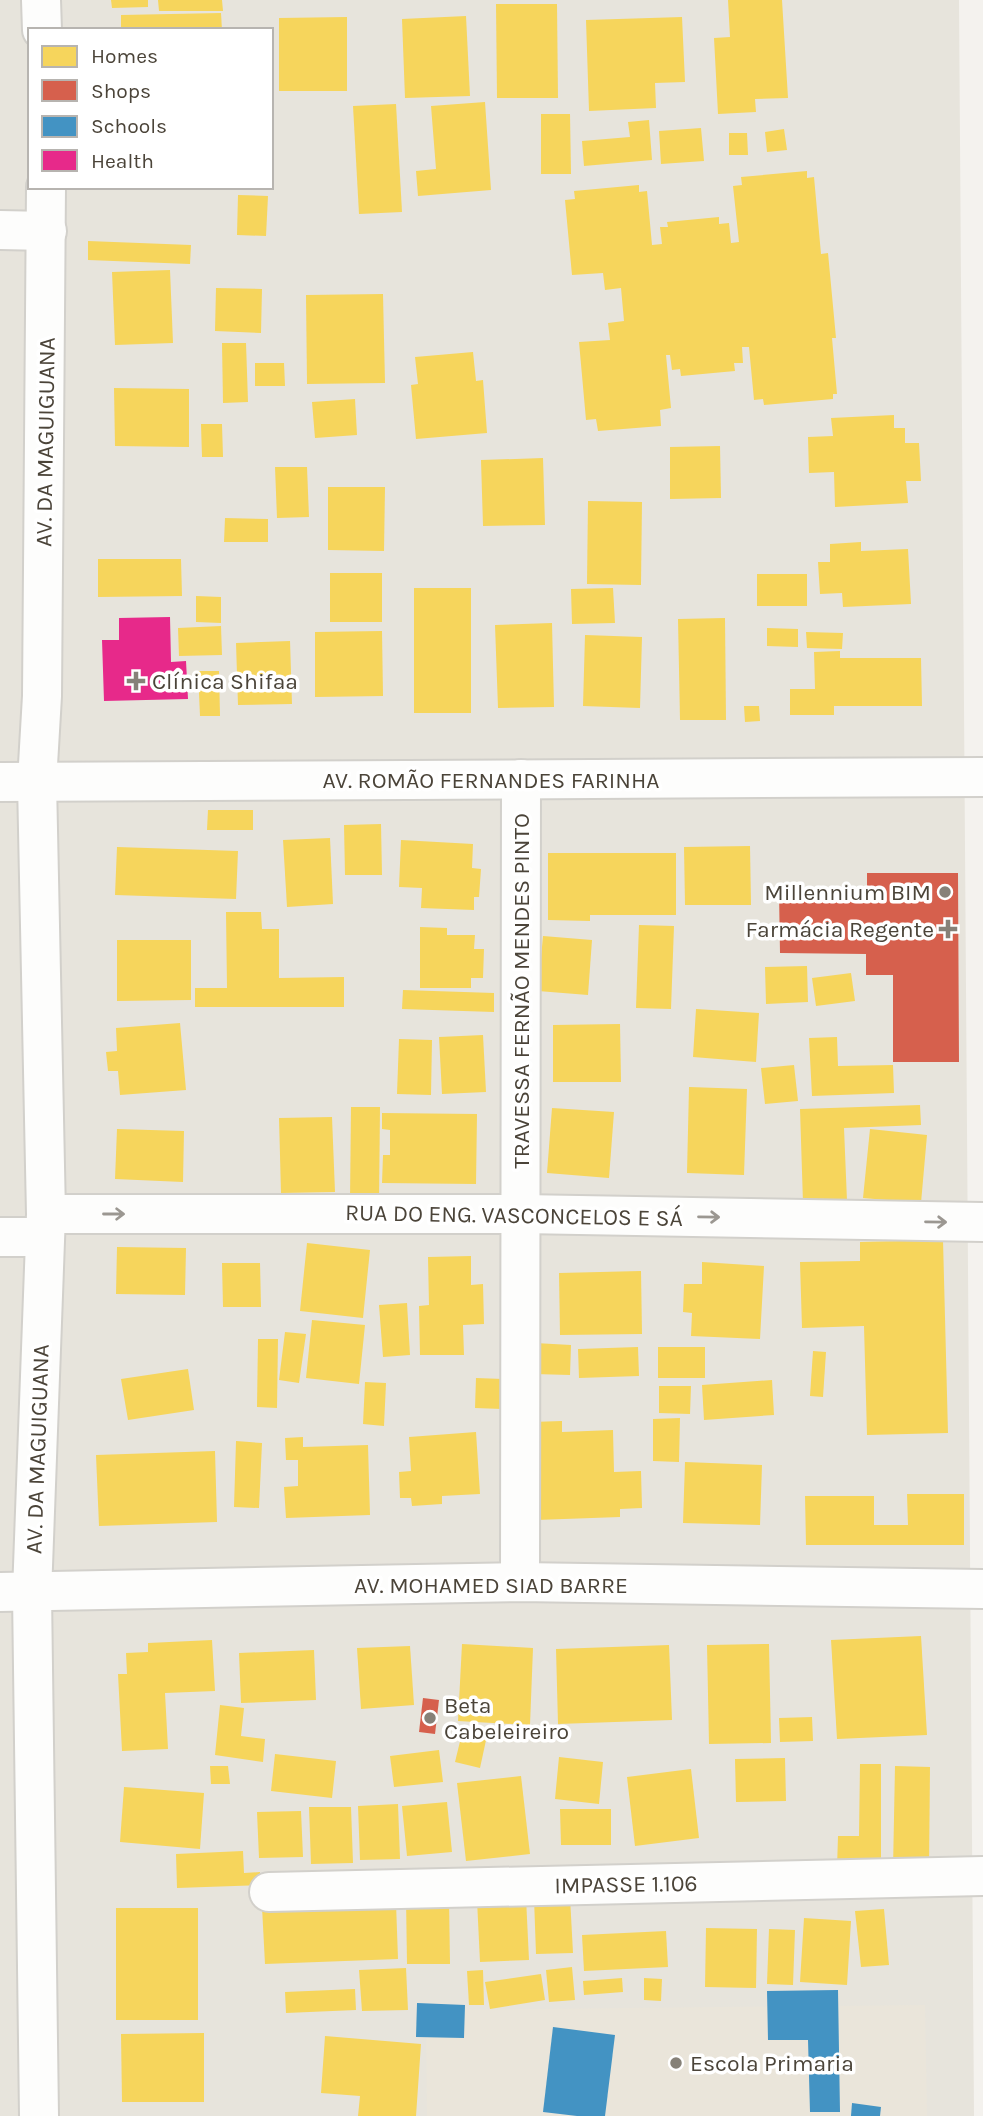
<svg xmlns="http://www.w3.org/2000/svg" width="983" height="2116" font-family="Karla,sans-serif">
<rect width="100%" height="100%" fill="#f4f2ee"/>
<path fill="#e7e4dc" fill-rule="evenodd" d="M0,0H959L974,2116H0ZM30,30H271V187H30Z"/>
<polygon fill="#eae5da" points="925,2005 927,2116 427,2116 426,2010"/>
<g fill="#f6d55c">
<polygon points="111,0 148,0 148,7 112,8"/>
<polygon points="158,0 222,0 223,11 159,11"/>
<polygon points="728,0 782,0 788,98 755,99 756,112 718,114 714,38 730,37"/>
<polygon points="496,4 557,4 558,98 497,98"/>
<polygon points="221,13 222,30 121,30 121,15"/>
<polygon points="466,16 470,96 405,98 402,19"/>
<polygon points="347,17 347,91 279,91 279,18"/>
<polygon points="682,17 685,82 655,83 656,108 589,111 586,20"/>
<polygon points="485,102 491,190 418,196 416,171 436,169 431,106"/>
<polygon points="396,104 402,212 359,214 353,106"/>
<polygon points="541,114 570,114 571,174 541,174"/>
<polygon points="649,120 652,160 584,166 582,141 630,137 628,122"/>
<polygon points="701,128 704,161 661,164 659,131"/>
<polygon points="784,129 787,150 767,152 765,132"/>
<polygon points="729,133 747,133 748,155 729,155"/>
<polygon points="807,171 807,178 814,177 821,254 828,253 836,338 832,338 837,394 833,394 833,399 764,405 763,399 754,400 749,347 742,347 743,363 734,363 735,371 681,376 680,369 672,370 670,355 666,355 671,408 660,410 661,426 598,431 596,419 586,420 579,342 610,340 608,323 624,321 621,288 605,290 603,273 572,275 565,200 575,199 574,191 639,185 639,192 647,191 652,245 662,244 660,227 668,227 667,222 719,217 719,224 729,223 731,243 739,242 733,186 742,185 741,177"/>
<polygon points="238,195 268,196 266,236 237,235"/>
<polygon points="88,241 191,245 190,264 88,260"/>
<polygon points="170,270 173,343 115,345 112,272"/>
<polygon points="216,288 262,289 261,333 215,331"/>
<polygon points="383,294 385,383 307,384 306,295"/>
<polygon points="222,343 246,343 248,402 223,403"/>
<polygon points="473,352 476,381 483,380 487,433 416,439 411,385 418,384 415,357"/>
<polygon points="255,363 284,363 285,386 255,386"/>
<polygon points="114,388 189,389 189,447 115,446"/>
<polygon points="355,399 357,435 315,438 312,402"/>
<polygon points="894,415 894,428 905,428 905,443 919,443 921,481 906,481 908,503 835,507 834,472 809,473 808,437 833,436 831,418"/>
<polygon points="201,424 222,424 223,457 202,457"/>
<polygon points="720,446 721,498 670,499 670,447"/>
<polygon points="543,458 545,525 483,526 481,460"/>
<polygon points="275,467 307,467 309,517 277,518"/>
<polygon points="328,487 385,487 384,551 328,550"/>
<polygon points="588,501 642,502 641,585 587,584"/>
<polygon points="225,518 268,519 268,542 224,542"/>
<polygon points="861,542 861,551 908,549 911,604 843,607 842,593 820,594 818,562 830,562 830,544"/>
<polygon points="98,559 181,559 182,596 98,597"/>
<rect x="330" y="573" width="52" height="49"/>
<rect x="757" y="574" width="50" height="32"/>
<rect x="414" y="588" width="57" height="125"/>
<polygon points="613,588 615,623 572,624 571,589"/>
<polygon points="196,596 221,597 221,623 196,622"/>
<polygon points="725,618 726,720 680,720 678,619"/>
<polygon points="552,623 554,707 498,708 495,625"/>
<polygon points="221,626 222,655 179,656 178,628"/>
<polygon points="767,628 798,629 798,647 767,646"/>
<polygon points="382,631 383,696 315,697 315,632"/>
<polygon points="806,632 843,633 842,649 807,648"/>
<polygon points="585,635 642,637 640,708 583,706"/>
<polygon points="290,641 292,704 238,705 236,643"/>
<polygon points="840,651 840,658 921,658 922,706 834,706 834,715 790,715 790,689 815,689 814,652"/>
<polygon points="198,671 219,671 220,716 200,716"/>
<polygon points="744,706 759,706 760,721 745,722"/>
<polygon points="208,810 253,810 253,830 207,830"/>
<polygon points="381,824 382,875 345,875 344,825"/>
<polygon points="330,838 333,904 287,907 283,840"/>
<polygon points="401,840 473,844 472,868 481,869 479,897 474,897 474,910 421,908 422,888 399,887"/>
<polygon points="750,846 751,905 685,905 684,847"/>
<polygon points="117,847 238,851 236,899 115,895"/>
<polygon points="548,853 676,853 676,915 590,915 590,921 548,920"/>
<polygon points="226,912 261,912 262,929 279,929 279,978 344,977 344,1007 195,1007 195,988 227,988"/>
<polygon points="639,925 674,926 671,1009 636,1008"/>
<polygon points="420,927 447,928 447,935 475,935 474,949 484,949 483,978 471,978 471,988 420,988"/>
<polygon points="543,936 592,940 588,995 538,991"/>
<polygon points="117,940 191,940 191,1000 117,1001"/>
<polygon points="807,966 808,1002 766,1004 765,967"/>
<polygon points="851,973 855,1001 816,1006 812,978"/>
<polygon points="403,990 494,993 494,1012 402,1009"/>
<polygon points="696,1009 759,1013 756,1062 693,1057"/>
<polygon points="180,1023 186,1090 120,1095 118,1071 108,1071 106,1052 117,1051 116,1028"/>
<polygon points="620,1024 621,1082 553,1082 553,1025"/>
<polygon points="483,1035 486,1092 442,1094 439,1037"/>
<polygon points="837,1037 838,1066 893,1065 894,1093 812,1096 809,1038"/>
<polygon points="399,1039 432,1040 431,1095 397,1094"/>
<polygon points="794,1065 798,1101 765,1104 761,1068"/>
<polygon points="689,1087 747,1089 744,1175 687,1173"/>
<polygon points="920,1105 921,1125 844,1128 847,1201 803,1203 800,1109"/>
<polygon points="351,1107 380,1107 379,1201 350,1200"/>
<polygon points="552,1108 614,1112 609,1178 547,1173"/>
<polygon points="382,1113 477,1114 476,1184 382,1183 383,1155 390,1155 390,1130 382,1129"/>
<polygon points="332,1117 335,1192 281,1193 279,1118"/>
<polygon points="117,1129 184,1131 183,1182 115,1179"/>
<polygon points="870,1129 927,1135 921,1203 863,1198"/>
<polygon points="943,1240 948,1433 867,1435 864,1326 802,1328 800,1262 860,1261 860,1242"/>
<polygon points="307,1243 370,1250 363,1318 300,1311"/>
<polygon points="117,1247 186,1248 185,1295 116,1294"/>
<polygon points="471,1256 471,1285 483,1284 484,1324 463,1325 464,1355 420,1355 419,1306 429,1305 428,1257"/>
<polygon points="702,1262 764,1266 760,1339 691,1336 692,1313 683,1312 684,1284 702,1284"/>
<polygon points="222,1263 260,1263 261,1307 223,1307"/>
<polygon points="641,1271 642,1334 560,1335 559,1273"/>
<polygon points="407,1303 410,1355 383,1357 379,1305"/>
<polygon points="312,1320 365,1325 359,1384 306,1378"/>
<polygon points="285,1332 306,1334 299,1383 279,1380"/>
<polygon points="258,1339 278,1339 277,1408 257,1407"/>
<polygon points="535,1343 571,1345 570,1375 534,1374"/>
<polygon points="638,1347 639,1376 579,1378 578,1349"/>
<rect x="658" y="1347" width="47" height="31"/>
<polygon points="813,1351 826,1352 823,1397 810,1396"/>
<polygon points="188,1369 194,1410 128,1420 121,1379"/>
<polygon points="476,1378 503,1379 502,1409 475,1408"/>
<polygon points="772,1380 774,1415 704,1420 702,1385"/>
<polygon points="365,1382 386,1383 384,1426 363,1424"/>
<polygon points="659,1386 691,1386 690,1414 659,1413"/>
<polygon points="680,1418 679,1462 653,1461 653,1419"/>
<polygon points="562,1421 562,1432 613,1430 614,1472 641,1471 642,1508 620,1509 620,1517 536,1520 532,1422"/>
<polygon points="476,1432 480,1494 442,1496 442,1504 412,1506 411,1498 400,1498 399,1472 411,1471 409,1437"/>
<polygon points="303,1437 303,1447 368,1445 370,1515 286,1518 284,1487 298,1486 298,1460 286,1460 285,1438"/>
<polygon points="236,1441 262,1443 259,1508 234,1507"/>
<polygon points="215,1451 217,1522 99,1526 96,1455"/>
<polygon points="685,1462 762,1465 760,1525 683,1523"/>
<polygon points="907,1494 964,1494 964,1545 806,1545 805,1496 874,1496 874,1525 908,1525"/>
<polygon points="921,1636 927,1735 837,1739 831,1640"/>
<polygon points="212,1640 215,1691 165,1693 168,1749 122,1751 118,1674 127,1674 126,1653 148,1652 148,1643"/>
<polygon points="462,1644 533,1648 530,1725 458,1721"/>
<polygon points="769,1644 771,1743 709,1744 707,1645"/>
<polygon points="669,1645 672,1720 558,1724 556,1649"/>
<polygon points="410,1646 414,1705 361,1709 357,1648"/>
<polygon points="314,1650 316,1700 241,1703 239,1653"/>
<polygon points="220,1705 244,1708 241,1736 265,1739 263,1762 215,1755"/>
<polygon points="812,1717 813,1741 780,1742 779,1718"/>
<polygon points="464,1725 488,1731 480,1768 455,1762"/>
<polygon points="439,1750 443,1782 394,1787 390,1756"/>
<polygon points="275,1754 336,1761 332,1798 271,1791"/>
<polygon points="559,1757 603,1762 599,1804 555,1799"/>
<polygon points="785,1758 786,1801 736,1802 735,1759"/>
<polygon points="860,1764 881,1764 881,1868 837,1868 838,1836 859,1836"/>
<polygon points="210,1766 228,1766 230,1784 211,1784"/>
<polygon points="895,1766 930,1767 929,1870 893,1869"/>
<polygon points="691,1769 699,1838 635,1846 627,1777"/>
<polygon points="521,1776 530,1854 466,1861 457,1783"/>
<polygon points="124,1787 204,1793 200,1849 120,1842"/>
<polygon points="447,1802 452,1852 407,1856 402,1806"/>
<polygon points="398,1804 400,1859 360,1860 358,1806"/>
<polygon points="309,1807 351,1807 353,1863 311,1864"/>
<polygon points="560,1809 611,1809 611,1845 561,1845"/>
<polygon points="301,1811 303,1857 259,1858 257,1812"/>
<polygon points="243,1851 244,1873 260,1872 260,1885 177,1888 176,1854"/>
<polygon points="449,1897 450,1964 407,1964 406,1898"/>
<polygon points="570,1897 573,1953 536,1954 534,1898"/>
<polygon points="526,1898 529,1960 480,1962 477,1900"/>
<polygon points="396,1903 398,1959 265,1964 262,1907"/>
<rect x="116" y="1908" width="82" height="112"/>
<polygon points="884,1909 889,1965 861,1967 855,1911"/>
<polygon points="804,1918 851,1921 847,1985 800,1982"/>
<polygon points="706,1928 757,1929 756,1988 705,1987"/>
<polygon points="769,1929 795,1930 793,1985 767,1984"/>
<polygon points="666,1931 668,1967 584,1971 582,1935"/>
<polygon points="572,1967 575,2000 549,2002 546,1970"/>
<polygon points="406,1968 408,2010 362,2011 359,1970"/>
<polygon points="483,1970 484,2005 469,2005 467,1971"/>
<polygon points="541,1974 545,2000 490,2009 485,1982"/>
<polygon points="622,1978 623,1992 584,1995 583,1981"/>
<polygon points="644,1978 662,1979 661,2001 644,2000"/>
<polygon points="355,1989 356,2010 286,2013 285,1992"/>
<polygon points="204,2033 204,2102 122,2102 121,2034"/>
<polygon points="325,2036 421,2044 416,2116 358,2116 360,2096 321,2093"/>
</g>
<g fill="#d6604d">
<polygon points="867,873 958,873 959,1062 893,1062 893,975 866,975 866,954 780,953 779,892 867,892"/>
<polygon points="423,1698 439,1700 435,1734 419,1732"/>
</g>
<g fill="#4393c3">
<polygon points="838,1990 840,2112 810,2112 808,2040 768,2040 767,1991"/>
<polygon points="417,2003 465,2005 464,2038 416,2037"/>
<polygon points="553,2027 615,2035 605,2116 577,2116 543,2112"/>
<polygon points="852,2103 881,2107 880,2116 851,2116"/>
</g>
<polygon fill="#e7298a" points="170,617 171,662 186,661 188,699 104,701 102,640 119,640 119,618"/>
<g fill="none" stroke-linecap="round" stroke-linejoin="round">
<g stroke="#d2d0cb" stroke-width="42">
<g id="minor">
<polyline points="41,0 42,30"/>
<polyline points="0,230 47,231"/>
<polyline points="0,782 983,777"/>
<polyline points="46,1214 522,1214 983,1222"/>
<polyline points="0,1237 45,1237"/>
<polyline points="520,1582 521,779"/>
<polyline points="0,1592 520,1582 983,1589"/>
<polyline points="269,1892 983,1876"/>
<polyline points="39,2116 32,1593 46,1214 37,782 42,696 46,187"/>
</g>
</g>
<use href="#minor" stroke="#fdfdfc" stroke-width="38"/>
</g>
<defs><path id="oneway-shaft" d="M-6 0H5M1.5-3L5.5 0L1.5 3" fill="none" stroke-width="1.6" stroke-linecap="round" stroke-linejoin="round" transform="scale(1.75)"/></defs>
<g stroke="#9b9791">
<use href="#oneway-shaft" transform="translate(114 1214)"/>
<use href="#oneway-shaft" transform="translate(709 1217) rotate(1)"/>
<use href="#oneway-shaft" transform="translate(936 1222) rotate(1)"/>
</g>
<g fill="#868178" stroke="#fff" stroke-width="2.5">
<path d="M132.5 670.5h7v7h7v7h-7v7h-7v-7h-7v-7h7z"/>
<circle cx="945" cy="892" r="7"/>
<path d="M944.5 918.5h7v7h7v7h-7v7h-7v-7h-7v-7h7z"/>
<circle cx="430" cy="1718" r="7"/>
<circle cx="676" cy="2063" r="7"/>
</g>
<g text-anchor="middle" stroke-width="7" stroke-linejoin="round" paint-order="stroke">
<g font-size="23" fill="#4b4439" stroke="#fff">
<text transform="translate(45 442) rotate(-89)" y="8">AV. DA MAGUIGUANA</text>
<text x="491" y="788">AV. ROMÃO FERNANDES FARINHA</text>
<text transform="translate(521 991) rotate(-90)" y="8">TRAVESSA FERNÃO MENDES PINTO</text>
<text transform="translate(514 1215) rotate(1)" y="8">RUA DO ENG. VASCONCELOS E SÁ</text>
<text transform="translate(37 1449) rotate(-88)" y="8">AV. DA MAGUIGUANA</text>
<text x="491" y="1593">AV. MOHAMED SIAD BARRE</text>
<text transform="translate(626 1884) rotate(-1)" y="8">IMPASSE 1.106</text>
</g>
<g font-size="23" fill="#4b4439" stroke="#fff" text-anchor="start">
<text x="152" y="689">Clínica Shifaa</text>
<text x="931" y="900" text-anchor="end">Millennium BIM</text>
<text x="934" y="937" text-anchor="end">Farmácia Regente</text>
<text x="444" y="1713">Beta<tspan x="444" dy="26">Cabeleireiro</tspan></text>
<text x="690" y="2071">Escola Primaria</text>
</g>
</g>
<rect x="28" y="28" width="245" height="161" fill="#ffffff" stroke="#b7b4b0" stroke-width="2"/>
<rect x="42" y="46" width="35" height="21" fill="#f6d55c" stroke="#b7b4b0" stroke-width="2"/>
<text x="91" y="63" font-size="21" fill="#4b4439">Homes</text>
<rect x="42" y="80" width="35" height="21" fill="#d6604d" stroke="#b7b4b0" stroke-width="2"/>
<text x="91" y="98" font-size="21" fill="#4b4439">Shops</text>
<rect x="42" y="116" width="35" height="21" fill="#4393c3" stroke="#b7b4b0" stroke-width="2"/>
<text x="91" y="133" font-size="21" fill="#4b4439">Schools</text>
<rect x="42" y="150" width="35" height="21" fill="#e7298a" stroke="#b7b4b0" stroke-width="2"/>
<text x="91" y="168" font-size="21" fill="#4b4439">Health</text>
</svg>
